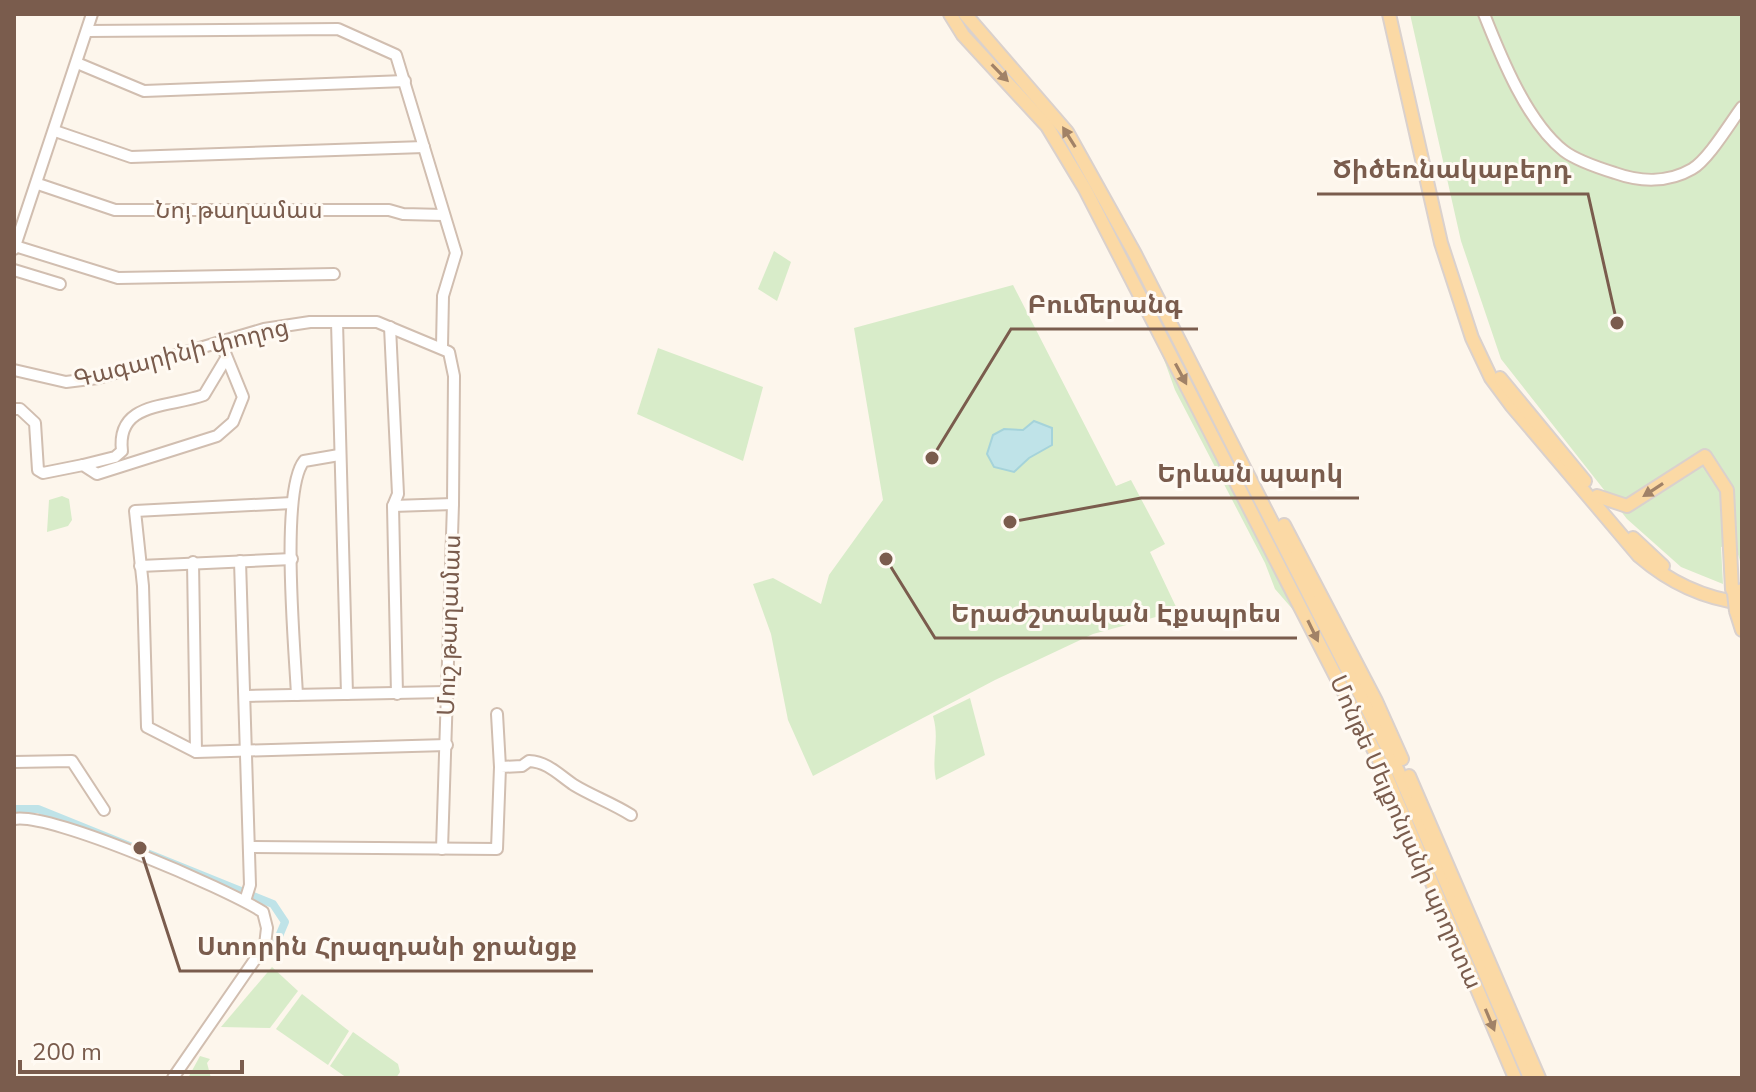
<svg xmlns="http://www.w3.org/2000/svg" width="1756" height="1092" font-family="'Nunito Sans','Noto Sans Armenian',sans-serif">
<rect width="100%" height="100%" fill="#fdf6ec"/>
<g fill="#d8ecc9">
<polygon points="955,14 961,14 1064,135 1089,177 1084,179"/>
<polygon points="1410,14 1742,14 1742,568 1735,544 1721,547 1723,584 1681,567 1627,519 1501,359 1461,241"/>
<polygon points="774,251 791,262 777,301 758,289"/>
<polygon points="1013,285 1116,486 1131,480 1165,544 1150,552 1178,611 1093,634 995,680 813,776 788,720 771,634 753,584 773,578 821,604 829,575 883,500 854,328"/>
<polygon points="1171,339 1379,741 1524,1078 1519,1078 1375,743 1167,341"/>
<polygon points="658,348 763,387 743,461 637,414"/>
<polygon points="1162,354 1295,612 1275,589 1265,563 1175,390"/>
<polygon points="62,496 69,499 72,520 68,526 47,532 49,500"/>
<path d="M970,698L985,755L936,780C931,756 940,740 933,716Z"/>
<polygon points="272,967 298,991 270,1028 221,1027"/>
<polygon points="302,994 349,1031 328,1065 276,1029"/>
<polygon points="353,1032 398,1064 400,1072 396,1078 347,1078 330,1066"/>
<polygon points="200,1056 210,1059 207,1063 211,1078 188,1078"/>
</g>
<polygon fill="#bfe3e8" stroke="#a5d3da" stroke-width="2" points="1034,421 1052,428 1052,445 1029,458 1014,472 994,467 987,454 993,435 1004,429 1023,430"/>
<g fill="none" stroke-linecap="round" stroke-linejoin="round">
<polyline stroke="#bfe3e8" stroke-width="8" points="14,809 38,809 273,904 285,922 277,941"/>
<g stroke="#d1beb0" stroke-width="14">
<g id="minor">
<path d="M1484,14C1501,57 1527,122 1564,151C1577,161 1599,168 1615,173C1640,182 1668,183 1692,169C1708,160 1730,123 1742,107"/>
<polyline points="87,31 338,29 396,55 456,253 443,296 442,346"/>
<polyline points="77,63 144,91 405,81"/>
<polyline points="55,131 131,157 424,147"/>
<polyline points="38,184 115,210 389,210 403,214 444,215"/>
<polyline points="15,246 118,278 334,274"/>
<polyline points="14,249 92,14"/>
<polyline points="14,270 60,284"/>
<polyline points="337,322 347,694"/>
<polyline points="390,327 398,494 393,506 397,694"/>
<polyline points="14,370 66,382 98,378 264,329 310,322 377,322 449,352 454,376 453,504 442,849"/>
<polyline points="14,409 20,409 35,423 38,470 43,473 83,465 97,474 217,436 233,422 243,397 221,343"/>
<path d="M83,465L115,457L122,451C116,401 169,408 204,395L225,360"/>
<polyline points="292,503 135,511 143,586 147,727 196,752 447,745"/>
<polyline points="393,506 453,504"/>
<polyline points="240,561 250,885 245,901"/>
<polyline points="193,562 196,752"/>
<polyline points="140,566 292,559"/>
<path d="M297,695C295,651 280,491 304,461L339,455"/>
<polyline points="246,696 446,692"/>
<polyline points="497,714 500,767"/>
<polyline points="14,762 72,761 104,810"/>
<path d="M14,819C51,812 227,889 263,912L267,928L265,945L173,1078"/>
<path d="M249,847L497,849L500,767L522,766L529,761C548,762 559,775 574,785C592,796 612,803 631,815"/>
</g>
</g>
<g stroke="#dad1cd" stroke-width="16">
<g id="major">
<polyline points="950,14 963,35 1047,126 1085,189 1383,768 1515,1078"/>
<polyline points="965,14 1067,132 1135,254 1392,757 1530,1078"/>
<path d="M1389,14L1441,243L1472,338L1491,378L1511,405L1639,556C1669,582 1702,598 1742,603"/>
<polyline points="1500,378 1585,481"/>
<polyline points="1597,496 1627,506 1705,456 1727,490 1732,589 1734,593 1742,590"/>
<polyline points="1284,525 1376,701 1402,759"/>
<polyline points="1633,538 1663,566"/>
<polyline points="1736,611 1742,630"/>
<polyline points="1409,776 1539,1078"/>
</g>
</g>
<use href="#minor" stroke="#fff" stroke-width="10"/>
<use href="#major" stroke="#fbd9a5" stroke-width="12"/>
<g stroke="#dad1cd" stroke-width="16" stroke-linecap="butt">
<polyline id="major-bridge" points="1734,593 1736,611"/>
</g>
<use href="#major-bridge" stroke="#fbd9a5" stroke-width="12"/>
</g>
<defs><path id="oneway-solid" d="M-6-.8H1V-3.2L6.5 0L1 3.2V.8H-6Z" transform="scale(2)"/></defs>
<g fill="#a18267">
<use href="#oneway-solid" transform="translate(1000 73) rotate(46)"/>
<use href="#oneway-solid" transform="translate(1069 137) rotate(-122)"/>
<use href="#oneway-solid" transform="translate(1181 374) rotate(62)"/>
<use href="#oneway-solid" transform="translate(1653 490) rotate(147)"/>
<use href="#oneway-solid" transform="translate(1313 631) rotate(64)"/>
<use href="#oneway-solid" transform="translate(1490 1020) rotate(67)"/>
</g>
<g text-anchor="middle" stroke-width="6" stroke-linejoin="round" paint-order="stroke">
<g font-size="24" fill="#7a5c4d" stroke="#fffaf3">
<text x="239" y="218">Նոյ թաղամաս</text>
<text transform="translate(181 353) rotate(-14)" y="8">Գագարինի փողոց</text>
<text transform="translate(449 625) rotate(-88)" y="8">Մուշ թաղամաս</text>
<text transform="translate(1406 832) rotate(66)" y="8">Մոնթե Մելքոնյանի պողոտա</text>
</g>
</g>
<path fill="none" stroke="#7a5c4d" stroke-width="3" d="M1617 323L1588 194H1317M932 458L1011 329H1198M1010 522L1141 498H1359M886 559L935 638H1297M140 848L180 971H593"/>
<g fill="#7a5c4d" stroke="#fffaf3" stroke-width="3">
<circle cx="1617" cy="323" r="8"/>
<circle cx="932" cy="458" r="8"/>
<circle cx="1010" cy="522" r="8"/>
<circle cx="886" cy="559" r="8"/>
<circle cx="140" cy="848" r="8"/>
</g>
<g font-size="26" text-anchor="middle" font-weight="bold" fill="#7a5c4d" stroke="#fffaf3" stroke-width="6" stroke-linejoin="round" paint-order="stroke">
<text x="1452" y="178">Ծիծեռնակաբերդ</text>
<text x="1105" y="313">Բումերանգ</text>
<text x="1250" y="482">Երևան պարկ</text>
<text x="1116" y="622">Երաժշտական Էքսպրես</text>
<text x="387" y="955">Ստորին Հրազդանի ջրանցք</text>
</g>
<rect width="1756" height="1092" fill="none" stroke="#7a5c4d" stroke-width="32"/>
<path d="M20 1060v12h222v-12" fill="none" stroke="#7a5c4d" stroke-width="4"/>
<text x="32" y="1060" font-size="24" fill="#7a5c4d" stroke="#fffaf3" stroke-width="6" paint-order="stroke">200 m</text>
</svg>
